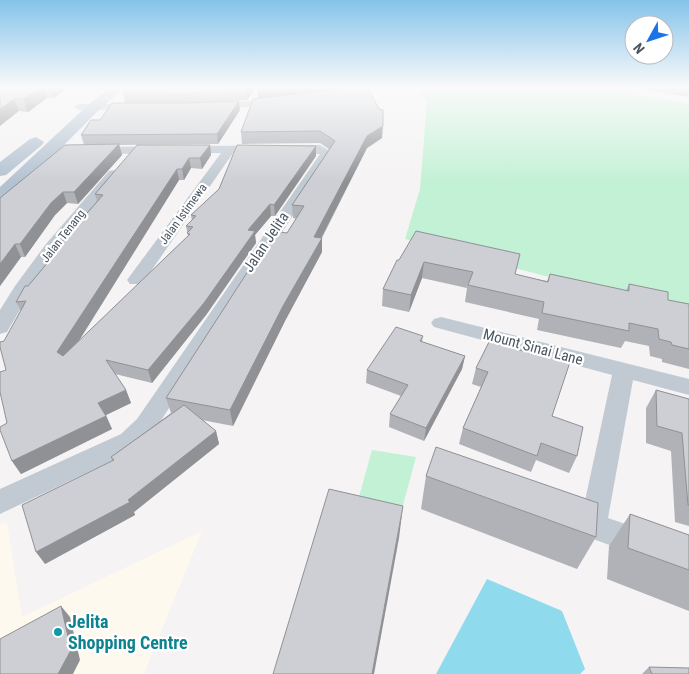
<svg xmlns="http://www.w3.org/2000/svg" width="689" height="674" font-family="'Roboto Condensed',sans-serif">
<rect width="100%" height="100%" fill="#f5f3f3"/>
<polygon fill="#fdf9ef" points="7,522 22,617 202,531 144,674 0,674 0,525"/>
<g fill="#c3f1d5">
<polygon points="417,88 601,88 689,104 689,314 405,239 420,189 427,102"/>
<polygon points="372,450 416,457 396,531 352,522"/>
</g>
<polygon fill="#90daee" points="487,579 562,611 585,669 580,674 436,674"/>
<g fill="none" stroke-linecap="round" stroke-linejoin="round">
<g fill="#c1cad2" fill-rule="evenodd">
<polygon points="277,100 281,101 281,105 214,109 209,106 214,103"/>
<polygon points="135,104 139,105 139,109 79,110 74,107 79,104"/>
<polygon points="320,145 333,153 153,433 139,448 0,514 0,489 121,434 137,419 320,154 233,153 142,284 130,284 127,280 221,153 94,154 90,153 88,150 90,147"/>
<polygon points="114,170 121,174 44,269 7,332 0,334 0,310 15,286 46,244 109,171"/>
<polygon points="441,317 689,379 689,395 633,380 608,518 689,546 689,574 560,527 556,518 560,509 570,505 583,510 612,375 434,327 431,323 434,319"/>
</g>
<g fill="#b3c2d1" fill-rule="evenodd">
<polygon points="110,88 124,88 99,110 7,202 0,204 0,187 89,104"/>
<polygon points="36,137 44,142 42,145 6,175 0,176 0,162 30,139"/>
</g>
</g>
<g fill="#b0b2b7">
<polygon points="0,88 67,88 54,98 47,98 28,112 19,111"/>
<polygon points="127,88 255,88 247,100 186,103 125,103 123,93"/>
<polygon points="258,88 368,88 382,138 367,148 322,238 322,252 285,321 233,426 202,420 216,431 219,444 134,512 135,515 45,564 112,461 111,457 171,413 166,398 287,233 297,219 293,218 292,205 329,149 320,143 242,144 241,132 258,98"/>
<polygon points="634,88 689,88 689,97"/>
<polygon points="240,110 218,144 119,145 122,155 78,204 67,203 55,215 25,257 21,257 0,286 0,198 84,145 81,135"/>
<polygon points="210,145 211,155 202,169 191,168 184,180 179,180 77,343 188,236 186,226 192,221 191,215 316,156 275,216 271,216 255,235 256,243 206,315 152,383 115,374 126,390 131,403 106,415 112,429 21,474 12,461 7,423 6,370 21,311 16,302 28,286 52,257 51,254 97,201 95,194"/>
<polygon points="520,254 515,275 547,281 550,274 626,291 629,284 668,300 689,304 689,369 662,362 662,359 650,356 649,346 625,341 621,348 537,330 539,319 465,302 467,288 422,278 409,312 382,306 383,289 399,260"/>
<polygon points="423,336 422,342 465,356 462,369 424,441 389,427 390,414 401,396 366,383 367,370"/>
<polygon points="490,340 552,416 577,456 569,473 536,460 531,472 459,444 463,428 481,387 472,384 476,368"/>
<polygon points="656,390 689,399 689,526 675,522 671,451 646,443 646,408"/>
<polygon points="426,476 596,537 577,569 421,509"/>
<polygon points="630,514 689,535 689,611 607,579 609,546"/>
<polygon points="649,667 689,674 642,674"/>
</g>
<g fill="#909195">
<polygon points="41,88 44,88 47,98 28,112 23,99"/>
<polygon points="50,88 67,88 54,98"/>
<polygon points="248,88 255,88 247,100 246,91"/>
<polygon points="271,88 344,88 344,90 258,99 257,89"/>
<polygon points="14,99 19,111 0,126 0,109"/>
<polygon points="239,101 240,110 218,144 217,134"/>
<polygon points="383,126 382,138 367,148 320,240 322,238 322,252 285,321 233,426 230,410 314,237 367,136"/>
<polygon points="119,144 122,155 78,204 74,192"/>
<polygon points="210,145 211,155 202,169 200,158"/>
<polygon points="316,146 316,156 275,216 274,205"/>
<polygon points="189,158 191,168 184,180 182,169"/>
<polygon points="177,169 179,180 64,365 57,352"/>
<polygon points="63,192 67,203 55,215 25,257 20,244 51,203"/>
<polygon points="270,204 271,216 255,235 256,243 206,315 152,383 148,370 248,230"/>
<polygon points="15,244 21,257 0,286 0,264"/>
<polygon points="424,262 422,278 409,312 411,295"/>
<polygon points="465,356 462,369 424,441 426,428"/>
<polygon points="126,390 131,403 104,416 98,403"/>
<polygon points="106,416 112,429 21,474 12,461"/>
<polygon points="216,431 219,444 134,512 128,500"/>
<polygon points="130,502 135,515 45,564 36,552"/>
<polygon points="403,506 399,538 374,674 372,674"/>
<polygon points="61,606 70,617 80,660 73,674 58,674"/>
</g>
<g fill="#cdcfd5" stroke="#909195">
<polygon points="0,88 41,88 23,99 14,99 0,109"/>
<polygon points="127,88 248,88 246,91 184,94 123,93"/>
<polygon points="258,88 271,88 257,89"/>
<polygon points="347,88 368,88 379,109 383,110 383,126 367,136 314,237 322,238 283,306 230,410 166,398 274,231 287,233 304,206 292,205 335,141 320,131 241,132 253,99"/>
<polygon points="239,101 217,134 81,135 91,120 100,120 112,103 184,103"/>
<polygon points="119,144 74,192 63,192 51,203 20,244 15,244 0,264 0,198 65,145"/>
<polygon points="137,145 210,145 200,158 189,158 182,169 177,169 57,352 63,356 190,234 187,233 193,227 186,226 196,216 191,215 219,189 237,145 316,146 274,205 270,204 248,230 255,231 204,303 148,370 106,360 126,390 98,403 106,416 12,461 0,430 0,427 7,423 0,392 0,372 6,370 0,347 0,342 4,341 26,301 16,302 25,286 28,286 54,255 51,254 103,195 95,194"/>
<polygon points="416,231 520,254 515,274 548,282 550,274 629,291 629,284 668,292 668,300 689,304 689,349 672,345 671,342 659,339 658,329 629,323 629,331 542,313 544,302 468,285 473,272 424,262 411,295 383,289 397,260 399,260"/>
<polygon points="396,327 423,336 420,341 465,356 426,428 390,414 408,385 367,370"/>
<polygon points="490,340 532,354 535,347 571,359 552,416 583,427 577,456 541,443 537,456 463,428 488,372 476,368"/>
<polygon points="656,390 689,399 689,505 688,505 682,433 657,426"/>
<polygon points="184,405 216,431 128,500 130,502 36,552 22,505 114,460 111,457"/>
<polygon points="436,447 598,503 596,537 426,476"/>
<polygon points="329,489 403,506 372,674 273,674"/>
<polygon points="630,514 689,535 689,570 628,548"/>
<polygon points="61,606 71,650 58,674 0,674 0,639"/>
<polygon points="649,667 689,668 689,674 652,674"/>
</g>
<linearGradient id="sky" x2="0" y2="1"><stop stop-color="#85c3ea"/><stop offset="0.48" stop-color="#fafafa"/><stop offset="1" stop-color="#fafafa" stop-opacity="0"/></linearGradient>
<rect width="689" height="182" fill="url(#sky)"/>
<circle fill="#0f9aa8" stroke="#fff" stroke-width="2" cx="58" cy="632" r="5"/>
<g text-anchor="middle" stroke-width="4.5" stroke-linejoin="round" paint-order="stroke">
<g font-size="12" fill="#4a5661" stroke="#fff">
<text transform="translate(183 214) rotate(-54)" y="4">Jalan Istimewa</text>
<text transform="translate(63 236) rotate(-52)" y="4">Jalan Tenang</text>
</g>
<g font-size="15" fill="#4a5661" stroke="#fff">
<text transform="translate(266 242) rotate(-56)" y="5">Jalan Jelita</text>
<text transform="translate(533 347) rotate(15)" y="5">Mount Sinai Lane</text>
</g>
<g font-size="18" font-weight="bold" fill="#0d838f" stroke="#fff" text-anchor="start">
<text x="68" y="628">Jelita<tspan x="68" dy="21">Shopping Centre</tspan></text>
</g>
</g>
<g transform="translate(649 40) rotate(230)"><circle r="24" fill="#ffffff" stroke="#b7bbc0"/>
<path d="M0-4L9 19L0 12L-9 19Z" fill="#1a73e8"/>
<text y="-8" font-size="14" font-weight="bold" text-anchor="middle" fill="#4a5661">N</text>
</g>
</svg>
